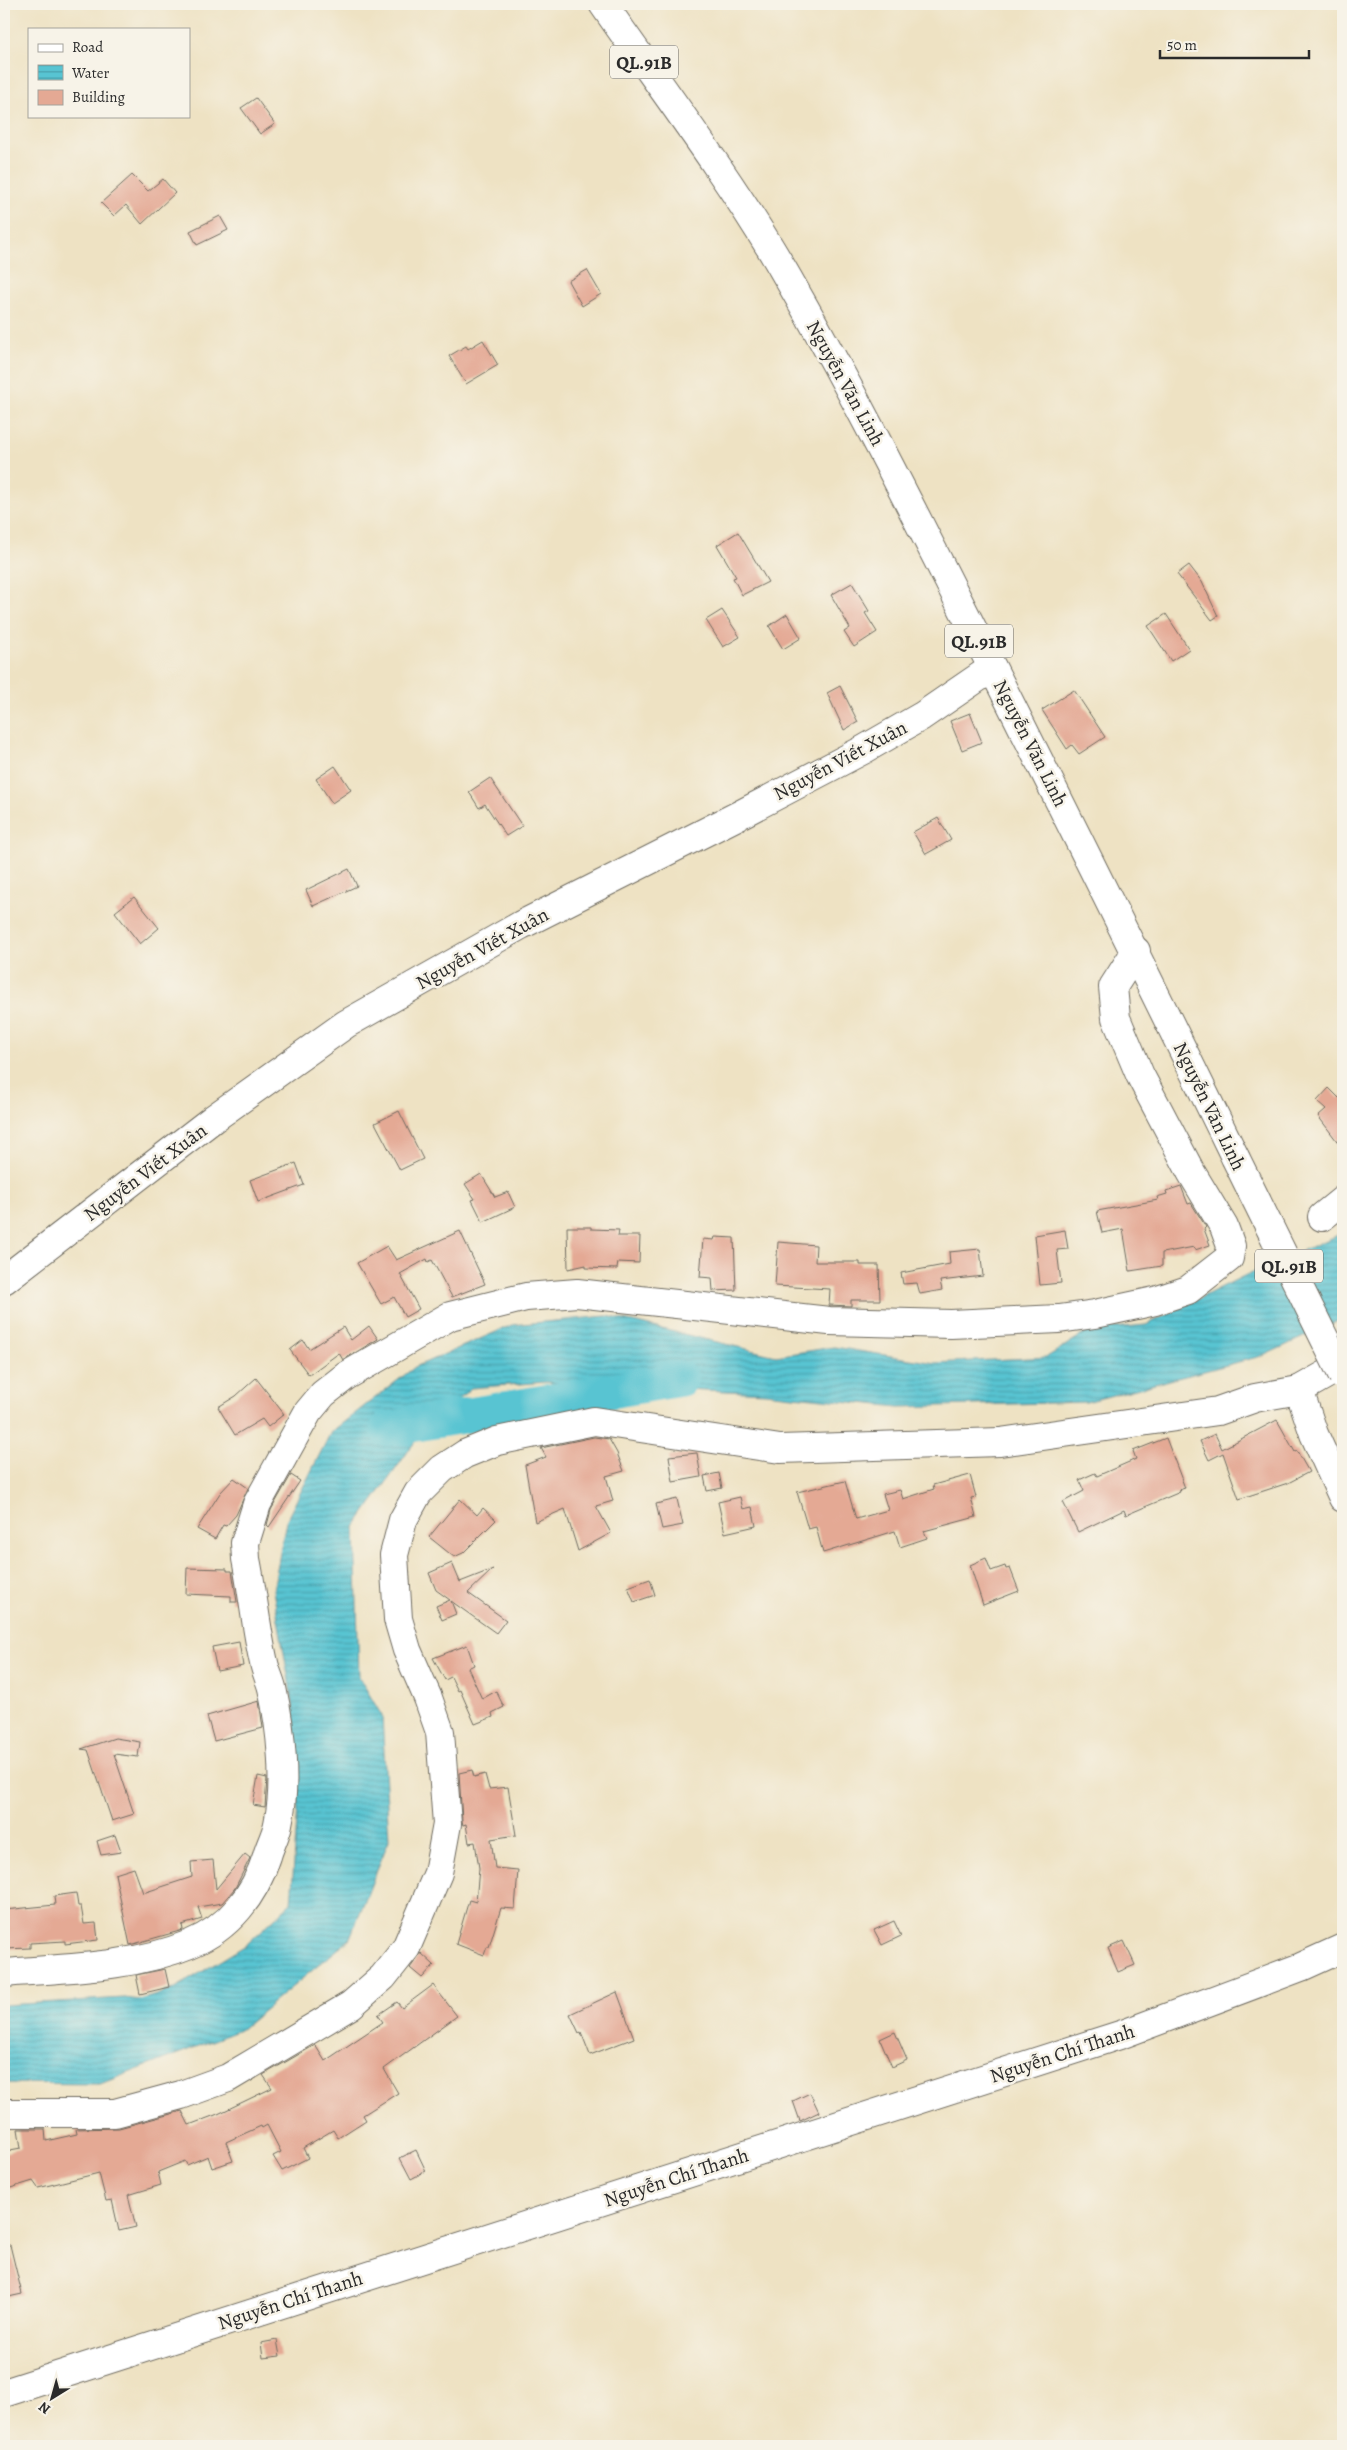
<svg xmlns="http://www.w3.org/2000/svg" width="1347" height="2450" font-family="Alegreya,serif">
<defs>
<pattern id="water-rules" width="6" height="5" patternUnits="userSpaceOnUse" patternTransform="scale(1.25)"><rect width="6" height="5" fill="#58c4d2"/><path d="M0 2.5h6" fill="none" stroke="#499fab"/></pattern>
</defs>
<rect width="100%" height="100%" fill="#f7f3e8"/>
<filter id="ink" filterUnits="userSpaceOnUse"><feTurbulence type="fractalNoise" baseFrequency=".02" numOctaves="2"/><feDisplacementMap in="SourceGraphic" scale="10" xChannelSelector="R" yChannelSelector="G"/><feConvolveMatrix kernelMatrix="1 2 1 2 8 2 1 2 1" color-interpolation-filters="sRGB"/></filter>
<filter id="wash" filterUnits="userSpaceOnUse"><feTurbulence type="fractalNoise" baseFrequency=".0096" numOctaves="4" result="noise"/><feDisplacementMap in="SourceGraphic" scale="20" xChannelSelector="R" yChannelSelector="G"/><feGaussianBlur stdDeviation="1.12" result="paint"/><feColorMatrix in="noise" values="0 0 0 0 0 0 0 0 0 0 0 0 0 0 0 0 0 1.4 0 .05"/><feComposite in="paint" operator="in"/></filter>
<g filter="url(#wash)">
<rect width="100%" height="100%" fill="#eee2c3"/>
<polygon fill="url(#water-rules)" stroke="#42787e" points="1343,1230 1343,1317 1340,1320 1265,1355 1086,1402 899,1407 765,1393 545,1382 471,1388 421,1433 355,1527 359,1677 382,1716 389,1840 349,1940 240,2030 100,2084 4,2083 4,2005 125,1998 140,2000 172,1990 246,1945 291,1903 298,1806 293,1705 273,1590 286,1521 331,1432 415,1367 512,1325 607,1316 776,1356 834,1347 935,1363 1047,1357 1090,1330 1146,1325 1246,1275 1336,1236"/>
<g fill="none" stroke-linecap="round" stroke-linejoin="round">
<polyline stroke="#58c4d2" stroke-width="35" points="387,1429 681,1379"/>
</g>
<g id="blocks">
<g fill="#e4a994">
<polygon points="256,98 275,124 260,134 241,108"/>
<polygon points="132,175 148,191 163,179 175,193 142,224 126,205 114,216 101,203"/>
<polygon points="220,216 228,230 197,245 190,231"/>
<polygon points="587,270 601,294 582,306 568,281"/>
<polygon points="483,340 498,365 466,384 449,356 466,346 468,349"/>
<polygon points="738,532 768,582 742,595 733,578 736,577 717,545"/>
<polygon points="1189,565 1202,582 1218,616 1212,620 1177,574"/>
<polygon points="852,583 869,611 865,613 877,632 854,647 844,632 850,628 831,595"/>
<polygon points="722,610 740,637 723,647 706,620"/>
<polygon points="787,614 801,638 783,649 769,626"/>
<polygon points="1166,614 1189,649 1171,661 1148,626"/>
<polygon points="840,686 858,722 844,730 827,693"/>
<polygon points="1074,690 1105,737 1079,754 1072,745 1067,749 1042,710"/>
<polygon points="970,713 982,742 962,750 950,721"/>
<polygon points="335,766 351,790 332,803 316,779"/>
<polygon points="490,778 522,826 506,836 485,804 479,808 469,792"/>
<polygon points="938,818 951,840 926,854 913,832"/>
<polygon points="349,869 357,886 313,906 306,890"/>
<polygon points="134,897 159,928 140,944 115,912"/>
<polygon points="1329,1088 1339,1098 1343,1095 1343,1149 1318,1116 1326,1109 1317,1101"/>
<polygon points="399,1111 423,1159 400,1170 375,1123"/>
<polygon points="296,1163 304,1185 258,1202 250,1180"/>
<polygon points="481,1174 495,1197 508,1192 515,1207 483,1222 472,1200 475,1199 465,1184"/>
<polygon points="1181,1186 1188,1204 1191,1203 1206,1227 1204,1229 1210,1245 1195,1250 1194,1247 1162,1253 1162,1266 1130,1271 1123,1229 1102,1233 1097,1211 1158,1200 1157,1197 1167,1194 1166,1191"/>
<polygon points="567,1227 591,1227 591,1229 619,1230 618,1236 640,1236 639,1263 618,1262 617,1269 586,1268 586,1265 568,1269"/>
<polygon points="1065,1230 1068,1249 1057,1250 1061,1283 1040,1285 1035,1235"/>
<polygon points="460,1231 485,1284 452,1297 432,1260 428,1262 427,1259 400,1274 419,1309 405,1317 394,1297 381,1304 357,1263 387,1246 396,1260"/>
<polygon points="715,1237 734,1238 736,1290 713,1291 712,1278 700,1277 703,1239 714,1240"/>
<polygon points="778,1242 816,1245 815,1262 860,1262 860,1265 879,1265 880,1300 851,1300 851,1306 829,1305 830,1289 775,1286"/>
<polygon points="980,1249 983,1276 940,1281 942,1290 920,1294 917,1283 903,1284 901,1273 950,1264 949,1252"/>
<polygon points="369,1326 378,1339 343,1360 339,1353 309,1375 290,1350 303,1340 309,1349 343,1327 351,1340"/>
<polygon points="256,1378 284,1414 268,1427 262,1419 235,1435 218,1407 236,1396"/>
<polygon points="1277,1420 1295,1452 1297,1451 1309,1472 1288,1483 1239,1499 1223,1453 1209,1460 1200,1441 1215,1434 1222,1449"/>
<polygon points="594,1437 609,1439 617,1453 624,1471 606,1476 613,1501 596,1506 611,1533 578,1551 565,1509 535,1522 525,1465 546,1457 541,1448"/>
<polygon points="1166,1438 1185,1488 1179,1490 1180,1492 1126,1515 1124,1510 1078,1532 1063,1502 1084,1491 1079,1480 1095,1473 1097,1476 1136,1459 1133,1451"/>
<polygon points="697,1453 701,1477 673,1482 669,1456"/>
<polygon points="719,1473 722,1488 707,1491 704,1476"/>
<polygon points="291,1475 300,1481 269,1527 267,1525 271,1510"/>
<polygon points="970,1475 976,1497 971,1498 976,1517 924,1531 927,1538 900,1547 895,1531 823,1553 816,1527 808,1529 797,1492 845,1481 856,1519 888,1510 883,1494 900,1490 903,1499 934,1489 933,1485"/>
<polygon points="234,1478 248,1488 236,1515 226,1526 223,1525 215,1539 197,1529 220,1493"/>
<polygon points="740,1497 743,1509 752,1507 756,1526 725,1533 718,1502"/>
<polygon points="460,1499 477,1515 483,1508 496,1520 463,1553 454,1557 429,1537"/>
<polygon points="677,1499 683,1525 662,1529 656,1504"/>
<polygon points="986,1558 991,1571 1005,1566 1006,1569 1010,1568 1019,1591 983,1605 970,1565"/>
<polygon points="452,1563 460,1582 493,1569 468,1593 506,1620 496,1633 451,1601 456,1614 442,1620 436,1606 450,1600 436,1590 429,1573"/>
<polygon points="187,1568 227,1569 227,1571 232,1571 237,1602 231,1602 231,1596 186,1594"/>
<polygon points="650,1579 655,1595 634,1602 628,1587"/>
<polygon points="239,1642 243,1666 217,1671 212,1647"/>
<polygon points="467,1645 474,1665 468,1668 482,1699 496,1691 504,1707 492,1713 493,1717 475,1724 460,1690 458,1691 451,1677 445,1680 433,1658"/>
<polygon points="259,1701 263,1728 214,1741 207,1716"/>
<polygon points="115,1738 140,1742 138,1757 114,1754 134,1814 112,1821 88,1750 81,1749"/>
<polygon points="472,1770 474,1777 485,1774 489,1789 508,1787 516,1835 491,1839 495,1868 518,1870 515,1909 501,1908 489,1947 487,1947 484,1955 456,1944 469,1900 476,1902 479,1868 475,1842 469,1843 466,1824 463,1825 462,1821 459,1773"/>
<polygon points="258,1776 267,1778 265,1807 253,1805"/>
<polygon points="115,1835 121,1852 101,1855 97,1841"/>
<polygon points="245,1854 250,1858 235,1888 222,1903 198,1907 202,1919 182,1925 183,1930 130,1945 115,1874 134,1868 143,1893 192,1877 191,1862 213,1860 216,1889"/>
<polygon points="76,1893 78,1906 81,1906 84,1924 96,1923 98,1940 65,1944 65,1941 30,1943 30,1948 4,1949 4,1910 55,1905 54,1896"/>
<polygon points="894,1921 901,1936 882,1945 874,1930"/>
<polygon points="1124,1941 1135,1965 1118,1972 1108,1948"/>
<polygon points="421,1953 434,1965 422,1978 410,1968"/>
<polygon points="165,1969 169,1987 140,1994 136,1975"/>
<polygon points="433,1985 457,2016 384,2069 398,2093 363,2115 366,2120 338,2138 333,2130 303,2148 308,2158 282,2171 273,2156 281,2152 267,2125 262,2128 261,2126 226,2142 233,2161 212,2168 208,2156 187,2165 185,2161 158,2172 161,2185 128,2195 136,2227 119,2231 112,2200 106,2201 99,2173 38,2188 33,2181 4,2190 4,2153 10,2151 10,2150 21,2148 18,2129 45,2129 46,2141 77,2134 76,2129 119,2128 182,2111 189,2125 218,2114 272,2088 263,2075 315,2045 325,2061 383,2022 378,2015 397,2002 402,2008"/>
<polygon points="617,1992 634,2038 590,2055 581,2032 579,2033 570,2014"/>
<polygon points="895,2032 907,2060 892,2067 880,2039"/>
<polygon points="810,2093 819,2112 800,2121 793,2101"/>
<polygon points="416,2150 426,2171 411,2179 400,2158"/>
<polygon points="10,2245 22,2294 4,2298 4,2246"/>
<polygon points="277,2340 280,2356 263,2358 261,2343"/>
</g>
</g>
</g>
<g filter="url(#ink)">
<use href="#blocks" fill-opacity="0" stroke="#6f6b60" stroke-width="1"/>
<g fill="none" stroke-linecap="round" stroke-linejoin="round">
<g stroke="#6f6b60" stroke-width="30">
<g id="minor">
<polyline points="1322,1217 1343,1200"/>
<polyline points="4,1280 213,1119 346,1024 521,925 741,814 863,750 922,716 992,668"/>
<polyline points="1299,1390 1314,1434 1343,1498"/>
<path d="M4,1973C65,1968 132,1968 190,1944C229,1928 255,1895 267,1856C270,1845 276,1835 278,1824C287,1784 281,1728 272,1688C270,1680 266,1672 264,1663C256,1629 253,1593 246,1559L245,1543L257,1504L308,1412L323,1394L346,1376L450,1316L526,1297L577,1293L829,1321L951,1324L1059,1319L1095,1314L1155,1301L1188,1290L1229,1258L1231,1246L1224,1227L1191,1172L1140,1075L1116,1018L1113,987L1136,951"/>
<polyline points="4,2113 115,2113 181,2095 228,2078 351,2005 383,1977 406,1948 438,1873 447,1824 440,1732 428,1698 407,1650 398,1619 394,1555 403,1520 418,1493 442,1469 465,1454 497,1441 594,1421 780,1449 1000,1442 1218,1411 1255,1398 1299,1390 1343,1365"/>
</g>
</g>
<g stroke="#6f6b60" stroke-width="30">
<polyline id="major" points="4,2393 1123,2034 1301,1967 1343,1948"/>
</g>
<g stroke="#6f6b60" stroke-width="30">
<path id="highway" d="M603,4C662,89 725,172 778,261C856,395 924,533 994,671C1075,832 1156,994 1235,1157"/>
</g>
<use href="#minor" stroke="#fff" stroke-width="28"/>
<use href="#major" stroke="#fff" stroke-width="28"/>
<use href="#highway" stroke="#fff" stroke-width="28"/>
<g stroke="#6f6b60" stroke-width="30" stroke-linecap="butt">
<polyline id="highway-bridge" points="1235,1157 1343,1376"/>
</g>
<use href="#highway-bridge" stroke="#fff" stroke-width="28"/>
</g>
</g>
<g text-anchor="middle" stroke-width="5" stroke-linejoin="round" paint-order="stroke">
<g fill="#f7f3e8" stroke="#686764" stroke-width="1">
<rect x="610" y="45.5" width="68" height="33" rx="4"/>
<rect x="945" y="624.5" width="68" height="33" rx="4"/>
<rect x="1255" y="1249.5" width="68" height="33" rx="4"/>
</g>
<g font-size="19" font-weight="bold" fill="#2b2b2b">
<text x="644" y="69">QL.91B</text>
<text x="979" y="648">QL.91B</text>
<text x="1289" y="1273">QL.91B</text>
</g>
<g font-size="20" fill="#2b2b2b" stroke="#f7f3e8">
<text transform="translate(846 383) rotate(61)" y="7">Nguyễn Văn Linh</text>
<text transform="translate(1031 743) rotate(63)" y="7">Nguyễn Văn Linh</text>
<text transform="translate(840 760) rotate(-28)" y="7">Nguyễn Viết Xuân</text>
<text transform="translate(482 948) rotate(-29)" y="7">Nguyễn Viết Xuân</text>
<text transform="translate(1210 1106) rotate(64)" y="7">Nguyễn Văn Linh</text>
<text transform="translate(145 1172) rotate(-37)" y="7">Nguyễn Viết Xuân</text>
<text transform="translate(1062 2053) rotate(-18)" y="7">Nguyễn Chí Thanh</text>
<text transform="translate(676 2177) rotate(-18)" y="7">Nguyễn Chí Thanh</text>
<text transform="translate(290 2300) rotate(-18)" y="7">Nguyễn Chí Thanh</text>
</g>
</g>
<rect width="1347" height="2450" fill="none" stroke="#f7f3e8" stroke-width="20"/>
<rect x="28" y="28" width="162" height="90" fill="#f7f3e8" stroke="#a5a39c"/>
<rect x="38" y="44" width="25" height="8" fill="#ffffff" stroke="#a5a39c"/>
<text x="72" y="52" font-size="15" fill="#2b2b2b">Road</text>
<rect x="38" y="65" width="25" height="15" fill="url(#water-rules)" stroke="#a5a39c"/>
<text x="72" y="78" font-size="15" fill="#2b2b2b">Water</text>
<rect x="38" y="90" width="25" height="15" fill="#e4a994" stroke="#a5a39c"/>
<text x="72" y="102" font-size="15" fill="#2b2b2b">Building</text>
<g transform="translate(52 2398) rotate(217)" stroke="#f7f3e8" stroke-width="4" paint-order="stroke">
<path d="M0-4L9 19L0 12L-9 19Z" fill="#2b2b2b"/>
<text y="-8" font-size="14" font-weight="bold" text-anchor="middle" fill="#2b2b2b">N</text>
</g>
<path d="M1160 50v8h149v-8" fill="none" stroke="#2b2b2b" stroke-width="2.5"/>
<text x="1167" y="50" font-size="15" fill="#2b2b2b" stroke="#f7f3e8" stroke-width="4" paint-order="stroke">50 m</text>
</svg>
